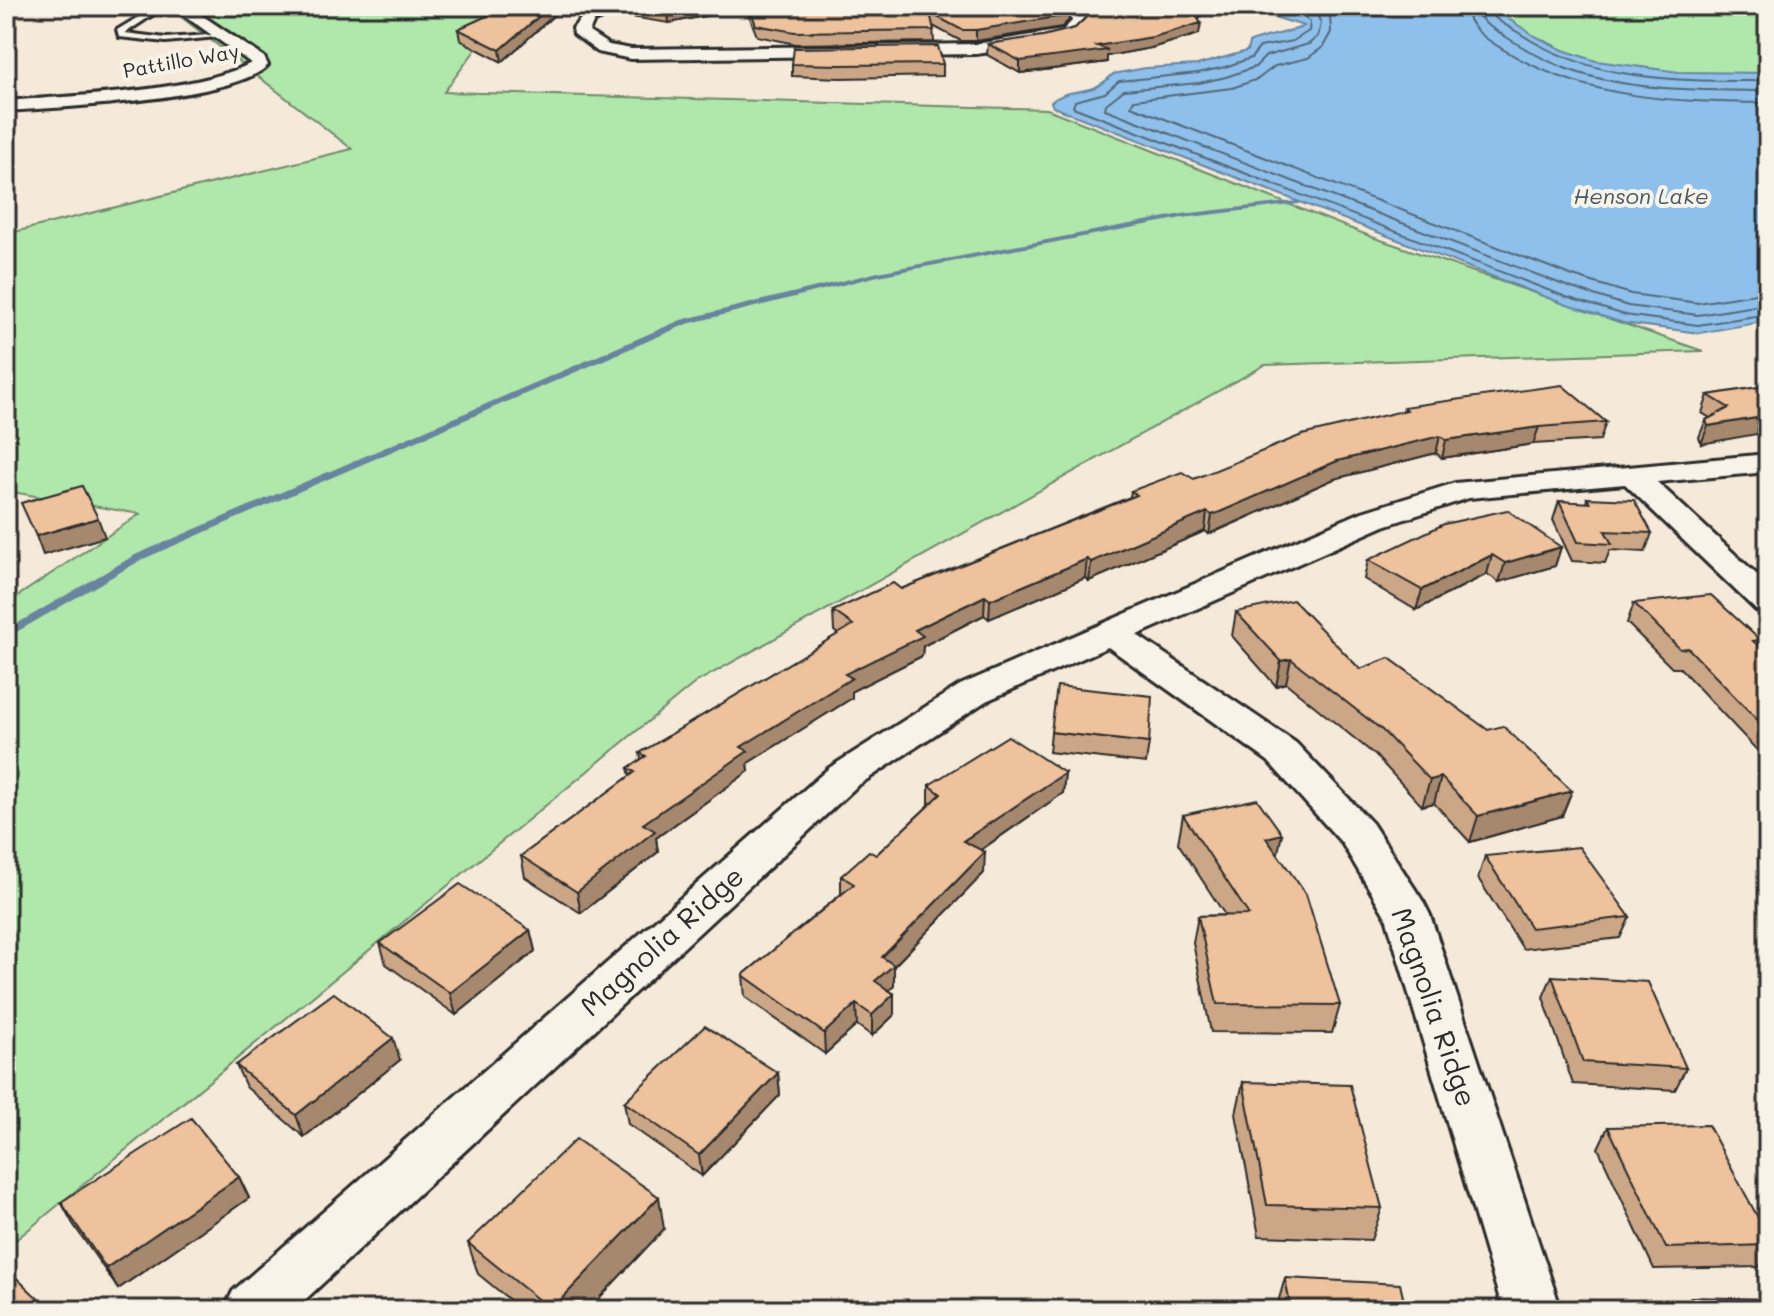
<svg xmlns="http://www.w3.org/2000/svg" width="1774" height="1316" font-family="Mali,sans-serif">
<rect width="100%" height="100%" fill="#f5e9d9"/>
<filter id="ink" filterUnits="userSpaceOnUse"><feTurbulence type="fractalNoise" baseFrequency=".0125" numOctaves="2"/><feDisplacementMap in="SourceGraphic" scale="16" xChannelSelector="R" yChannelSelector="G"/><feConvolveMatrix kernelMatrix="1 2 1 2 8 2 1 2 1" color-interpolation-filters="sRGB"/></filter>
<g filter="url(#ink)">
<g fill="#b0e7aa" stroke="#6e896a" stroke-width="2">
<polygon points="167,6 508,6 444,92 1047,109 1372,237 1703,351 1265,365 695,683 6,1248 6,604 140,514 6,491 6,234 352,149"/>
<polygon points="1462,6 1710,6 1768,17 1768,74 1637,73 1561,63"/>
</g>
<path fill="#8fc0eb" stroke="#67849e" stroke-width="2" d="M1237,6H1489L1533,35L1563,50L1596,61L1679,72L1768,73V321L1699,333L1623,323L1564,304L1053,107L1051,102C1071,85 1090,99 1113,74L1146,68L1197,65L1247,51L1249,43C1266,34 1286,35 1304,26Z"/>
<g fill="none" stroke-linecap="round" stroke-linejoin="round">
<g stroke="#536778" stroke-width="2">
<polyline points="1265,6 1302,15 1310,22 1309,31 1293,41 1260,47 1251,58 1225,67 1198,73 1119,81 1105,93 1075,101 1073,107 1566,297 1625,315 1698,325 1768,314"/>
<polyline points="1306,6 1317,14 1321,24 1318,36 1309,44 1266,56 1255,67 1226,77 1199,83 1124,90 1106,104 1105,109 1569,287 1628,306 1698,315 1768,304"/>
<polyline points="1326,6 1330,15 1331,32 1323,47 1308,58 1275,66 1258,79 1232,88 1134,100 1131,106 1573,276 1631,294 1698,303 1768,292"/>
<path d="M1465,6C1468,29 1486,39 1504,50C1586,100 1675,102 1768,103"/>
<path d="M1477,6L1480,17L1486,24C1512,41 1538,58 1567,69C1631,92 1701,90 1768,91"/>
<path d="M1487,6C1492,20 1507,25 1519,33C1594,83 1681,81 1768,81"/>
</g>
<polygon fill="#67849e" fill-rule="evenodd" points="1297,201 1300,203 1299,204 1182,218 878,276 687,324 143,559 6,638 6,630 135,555 681,320 878,272 1182,214"/>
<g stroke="#2b2b2b" stroke-width="6">
<polygon id="lane" points="157,6 166,6 125,33 166,38 223,34 227,36 166,42 119,37 117,30"/>
</g>
<g stroke="#2b2b2b" stroke-width="6">
<g id="street">
<path d="M171,6H188L264,57L268,65C237,99 57,108 6,111V101C71,96 196,92 251,63Z"/>
<polygon points="610,6 632,6 594,21 589,32 609,45 631,49 976,44 1063,30 1072,21 1070,13 1060,6 1082,8 1088,22 1073,36 1042,45 976,54 631,59 598,52 574,34 573,28 584,15"/>
<polygon points="1768,454 1768,472 1657,482 1768,585 1768,613 1756,610 1625,484 1469,498 1384,526 1137,635 1296,743 1372,823 1424,903 1430,915 1561,1310 1503,1310 1386,917 1342,843 1268,761 1108,647 986,701 857,786 294,1310 224,1310 233,1291 829,768 960,685 1362,512 1455,483"/>
</g>
</g>
<use href="#lane" fill="#f7f3e8" fill-rule="evenodd"/>
<use href="#street" fill="#f7f3e8" fill-rule="evenodd"/>
</g>
<g fill="#cca787" stroke="#2b2b2b" stroke-width="2">
<polygon points="509,6 601,6 589,10 564,6 502,62 460,40 458,29"/>
<polygon points="617,6 1067,6 1069,9 1069,20 1062,27 976,41 961,41 933,26 934,42 796,44 757,36 746,8 669,23 618,15"/>
<polygon points="1077,6 1206,6 1205,11 1198,19 1199,34 1151,48 1107,56 1107,62 1020,73 987,55 988,44 1043,36 1075,28 1088,15 1085,7"/>
<polygon points="792,64 943,64 943,76 840,78 792,76"/>
<polygon points="1759,387 1701,444 1699,437 1706,420 1710,418 1702,413 1708,395"/>
<polygon points="1404,407 1606,422 1600,440 1533,444 1442,458 1436,453 1334,479 1217,531 1209,534 1205,531 1089,581 1085,578 989,619 984,615 923,646 922,656 852,691 852,698 748,763 749,771 656,838 658,852 581,913 525,877 521,856 630,776 628,768 641,759 640,753 838,634 834,631 833,611 901,589 1130,497 1131,491 1194,479 1403,411"/>
<polygon points="1768,477 1768,527 1760,495"/>
<polygon points="1587,498 1652,533 1645,552 1610,550 1605,563 1572,561 1553,520 1559,501 1586,503"/>
<polygon points="1561,547 1555,566 1499,582 1487,574 1416,610 1364,579 1368,560"/>
<polygon points="1634,603 1760,640 1758,645 1768,655 1768,762 1680,668 1672,668 1627,623"/>
<polygon points="1236,612 1360,669 1562,816 1470,842 1434,803 1422,806 1375,755 1286,683 1276,686 1232,636"/>
<polygon points="1051,732 1149,743 1146,763 1049,752"/>
<polygon points="1065,773 1063,793 981,850 984,873 894,966 894,986 889,990 894,994 894,1015 872,1036 857,1025 825,1054 745,997 743,975 841,894 841,876 876,855 929,805 929,785"/>
<polygon points="1183,815 1278,855 1340,1005 1332,1033 1211,1032 1193,943 1198,916 1225,915 1178,843"/>
<polygon points="1485,856 1630,917 1620,938 1523,949 1478,878"/>
<polygon points="530,930 535,951 456,1015 386,964 380,943"/>
<polygon points="1552,976 1686,1068 1675,1090 1573,1084 1543,997"/>
<polygon points="400,1060 304,1137 246,1087 236,1065"/>
<polygon points="778,1073 780,1095 702,1176 628,1124 624,1102"/>
<polygon points="1243,1082 1382,1208 1371,1240 1259,1236 1236,1114"/>
<polygon points="1608,1127 1768,1236 1768,1253 1759,1267 1654,1269 1598,1148"/>
<polygon points="239,1177 249,1198 118,1289 73,1224 61,1202"/>
<polygon points="664,1229 588,1310 522,1310 478,1274 468,1243"/>
<polygon points="1285,1278 1406,1310 1281,1310 1279,1299"/>
<polygon points="1691,1297 1768,1310 1683,1310"/>
</g>
<g fill="#a6886e" stroke="#2b2b2b" stroke-width="2">
<polygon points="551,6 564,6 502,62 500,50"/>
<polygon points="588,6 601,6 589,10"/>
<polygon points="700,6 746,6 746,8 669,23 668,12"/>
<polygon points="1201,6 1206,6 1205,11 1193,25 1194,13"/>
<polygon points="1069,9 1069,20 1062,27 976,41 976,30"/>
<polygon points="1201,23 1199,34 1151,48 1107,56 1107,62 1020,73 1020,61"/>
<polygon points="1768,416 1768,432 1701,444 1708,426"/>
<polygon points="1539,427 1533,444 1442,458 1446,440"/>
<polygon points="1440,436 1436,453 1334,479 1209,534 1212,515 1337,461"/>
<polygon points="1207,512 1205,531 1089,581 1091,562"/>
<polygon points="98,518 105,537 43,555 36,536"/>
<polygon points="1561,547 1555,566 1499,582 1505,563"/>
<polygon points="1492,555 1487,574 1416,610 1422,590"/>
<polygon points="1087,559 1085,578 989,619 990,600"/>
<polygon points="985,596 984,615 923,646 922,656 852,691 852,698 748,763 749,771 656,838 658,852 581,913 577,892 643,824 741,747 845,674 915,630"/>
<polygon points="1291,659 1286,683 1276,686 1281,661"/>
<polygon points="1065,773 1063,793 963,862 963,841"/>
<polygon points="1441,777 1434,803 1422,806 1430,780"/>
<polygon points="1572,791 1562,816 1470,842 1478,816"/>
<polygon points="1282,834 1276,862 1266,838"/>
<polygon points="985,852 984,873 894,966 894,986 875,1002 875,981 882,957"/>
<polygon points="530,930 535,951 456,1015 450,993"/>
<polygon points="894,994 894,1015 872,1036 872,1015"/>
<polygon points="856,1004 857,1025 825,1054 824,1033"/>
<polygon points="393,1038 400,1060 304,1137 296,1115"/>
<polygon points="778,1073 780,1095 702,1176 699,1155"/>
<polygon points="239,1177 249,1198 118,1289 106,1268"/>
<polygon points="659,1197 664,1229 588,1310 551,1310"/>
</g>
<g fill="#edc29d" stroke="#2b2b2b" stroke-width="2">
<polygon points="509,6 551,6 500,50 458,29"/>
<polygon points="630,6 700,6 668,12"/>
<polygon points="749,6 1067,6 1069,9 1062,16 976,30 962,30 930,13 934,30 795,32 756,25"/>
<polygon points="1090,6 1201,6 1194,13 1201,23 1153,37 1097,46 1108,50 1020,61 988,44 1043,36 1075,28 1092,12"/>
<polygon points="938,46 943,64 840,65 792,64 794,48"/>
<polygon points="1562,385 1606,422 1539,427 1446,440 1440,436 1337,461 1220,512 1212,515 1207,512 1091,562 1087,559 990,600 985,596 915,630 923,636 845,674 852,678 741,747 748,751 643,824 655,831 577,892 521,856 635,772 628,768 646,756 640,753 853,625 833,611 893,583 901,589 1137,495 1131,491 1182,472 1194,479 1302,435 1407,410 1404,407"/>
<polygon points="1759,387 1764,390 1768,388 1768,416 1708,426 1706,420 1729,408 1708,395"/>
<polygon points="82,486 98,518 36,536 21,503"/>
<polygon points="1587,498 1634,500 1652,533 1605,531 1612,544 1578,542 1559,501 1590,503"/>
<polygon points="1507,510 1561,547 1505,563 1492,555 1422,590 1368,560 1444,524"/>
<polygon points="1711,595 1760,640 1753,641 1768,655 1768,731 1688,648 1680,649 1634,603"/>
<polygon points="1293,600 1360,669 1389,658 1488,730 1503,726 1572,791 1478,816 1441,777 1430,780 1382,730 1291,659 1281,661 1236,612"/>
<polygon points="1057,686 1152,696 1149,743 1051,732"/>
<polygon points="1008,736 1065,773 963,841 985,852 882,957 894,965 875,981 894,994 872,1015 856,1004 824,1033 743,975 854,884 841,876 869,851 876,855 941,794 929,785"/>
<polygon points="1257,799 1282,834 1266,838 1306,894 1340,1005 1217,1004 1198,916 1249,915 1183,815"/>
<polygon points="1579,847 1630,917 1531,928 1485,856"/>
<polygon points="460,884 530,930 450,993 380,943"/>
<polygon points="1552,976 1648,982 1686,1068 1583,1062"/>
<polygon points="334,993 393,1038 296,1115 236,1065"/>
<polygon points="705,1026 778,1073 699,1155 624,1102"/>
<polygon points="1243,1082 1350,1085 1382,1208 1267,1205"/>
<polygon points="191,1118 239,1177 106,1268 61,1202"/>
<polygon points="1708,1125 1768,1236 1768,1245 1666,1248 1608,1127"/>
<polygon points="576,1139 659,1197 551,1310 468,1243"/>
<polygon points="6,1268 49,1309 6,1310"/>
<polygon points="1285,1278 1400,1284 1406,1310 1291,1310"/>
<polygon points="1691,1297 1768,1299 1768,1310 1696,1310"/>
<polygon points="417,1301 427,1310 407,1310"/>
</g>
</g>
<g text-anchor="middle" stroke-width="8" stroke-linejoin="round" paint-order="stroke">
<g font-size="20" fill="#2b2b2b" stroke="#f7f3e8">
<text transform="translate(181 61) rotate(-10)" y="7">Pattillo Way</text>
</g>
<g font-size="22" font-style="italic" fill="#495865" stroke="#f7f3e8">
<text x="1641" y="204">Henson Lake</text>
</g>
<g font-size="28" fill="#2b2b2b" stroke="#f7f3e8">
<text transform="translate(662 941) rotate(-42)" y="10">Magnolia Ridge</text>
<text transform="translate(1434 1007) rotate(71)" y="10">Magnolia Ridge</text>
</g>
</g>
<rect width="1774" height="1316" fill="none" stroke="#f7f3e8" stroke-width="32"/>
<rect x="16" y="16" width="1742" height="1284" fill="none" stroke="#2b2b2b" stroke-width="3" filter="url(#ink)"/>
</svg>
